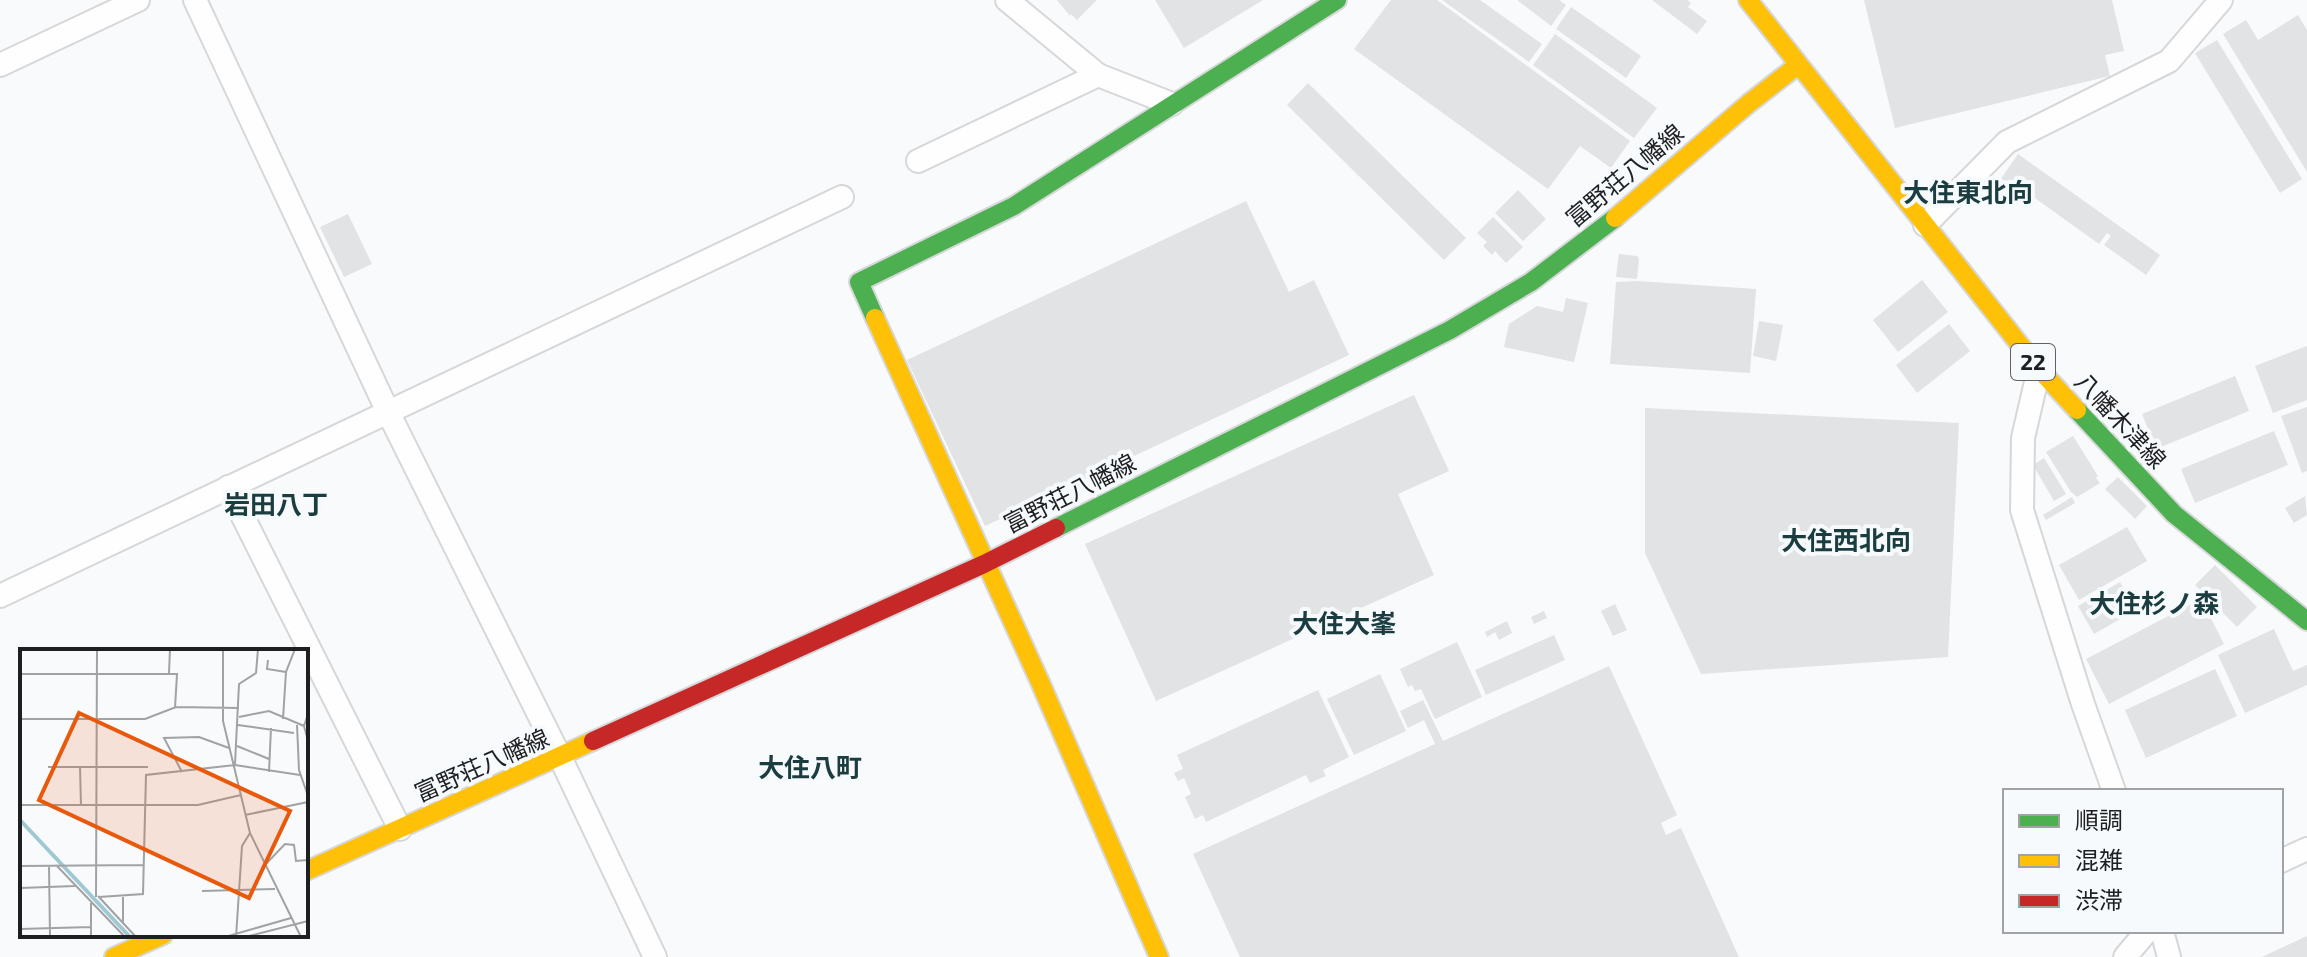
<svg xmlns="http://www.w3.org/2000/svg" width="2307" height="957" font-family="'Exo 2','Noto Sans JP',sans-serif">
<rect width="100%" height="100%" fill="#f8fafc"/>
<g fill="#e2e3e4">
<polygon points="1057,0 1097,0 1077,20 1071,14 1070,16"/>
<polygon points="1155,0 1263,0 1184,48"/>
<polygon points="1391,0 1437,0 1630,141 1611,168 1580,146 1548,189 1354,49"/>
<polygon points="1442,0 1480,0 1542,44 1529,62"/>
<polygon points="1517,0 1559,0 1566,5 1551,26"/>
<polygon points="1652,0 1687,0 1691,3 1688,7 1707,21 1697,34"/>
<polygon points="1864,0 2112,0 2124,51 2105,55 2110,76 1895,128"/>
<polygon points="1571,7 1641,56 1626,78 1556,29"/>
<polygon points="2298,15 2307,30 2307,172 2223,34 2246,20 2258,40"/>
<polygon points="1555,34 1657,108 1634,138 1533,65"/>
<polygon points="2217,40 2302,179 2280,193 2195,53"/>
<polygon points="1308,83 1466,238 1444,260 1287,105"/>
<polygon points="2018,154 2160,255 2146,275 2104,245 2111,236 2107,233 2099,244 2018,186 2011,196 1996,186"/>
<polygon points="1518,190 1546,219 1523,241 1495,213"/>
<polygon points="1246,201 1289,292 1314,280 1349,355 985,526 907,360"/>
<polygon points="348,214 372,264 344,277 320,227"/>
<polygon points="1493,217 1523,247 1506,263 1495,251 1492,255 1483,246 1487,242 1477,233"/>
<polygon points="1619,254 1637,256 1639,259 1637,279 1616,277"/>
<polygon points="1922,280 1948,312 1898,352 1873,320"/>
<polygon points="1637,281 1756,289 1750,373 1610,364 1616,282"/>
<polygon points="1566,298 1588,303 1574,362 1504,347 1509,324 1537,306 1563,312"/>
<polygon points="1759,321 1783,325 1776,361 1753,356"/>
<polygon points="1949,324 1970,351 1917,393 1896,365"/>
<polygon points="2307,346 2307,400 2273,413 2255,366"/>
<polygon points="2235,376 2249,411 2156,449 2142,414"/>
<polygon points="1414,395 1449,471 1398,494 1434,575 1156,701 1085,544"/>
<polygon points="2307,407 2307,471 2302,473 2281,416"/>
<polygon points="1645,408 1959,423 1948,657 1701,674 1645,553"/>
<polygon points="2274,431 2288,465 2195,503 2181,469"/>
<polygon points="2073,436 2098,476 2096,478 2100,483 2077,497 2071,492 2046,452"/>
<polygon points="2044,458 2066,494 2054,501 2033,465"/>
<polygon points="2118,477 2147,506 2135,519 2105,489"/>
<polygon points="2305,496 2307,515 2294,523 2285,508"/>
<polygon points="2072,497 2075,503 2046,520 2043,515"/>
<polygon points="2127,527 2147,561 2079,600 2059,565"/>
<polygon points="2215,565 2257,607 2237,627 2195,585"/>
<polygon points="2120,582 2136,610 2094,634 2078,606"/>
<polygon points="2201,599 2224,644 2109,704 2086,659"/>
<polygon points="1615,604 1627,630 1613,636 1601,611"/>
<polygon points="1544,611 1547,618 1534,624 1531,617"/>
<polygon points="1507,621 1512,633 1499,640 1495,632 1487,637 1485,632"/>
<polygon points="2274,629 2293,671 2307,665 2307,685 2245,713 2218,655"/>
<polygon points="1554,635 1565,660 1486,695 1475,670"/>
<polygon points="1457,642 1482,697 1435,719 1421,689 1415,691 1412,685 1408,687 1400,669"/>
<polygon points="1609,666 1677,815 1661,823 1666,835 1681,828 1739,957 1240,957 1193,854 1435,744 1424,720 1408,728 1400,711 1423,700 1443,741"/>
<polygon points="2215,669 2237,716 2146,758 2125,710"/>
<polygon points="1380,674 1406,731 1354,755 1327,699"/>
<polygon points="1318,690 1349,757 1323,770 1326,776 1310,783 1306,775 1206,822 1203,815 1195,819 1185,797 1191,794 1184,778 1178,781 1174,773 1183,769 1177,755"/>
<polygon points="2307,936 2307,957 2262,957"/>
</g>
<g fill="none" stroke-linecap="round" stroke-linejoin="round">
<g stroke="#d6d7d8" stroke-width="26">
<g id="street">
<polyline points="195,0 388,412 560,757 655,957"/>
<polyline points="1007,0 1098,75 1172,104"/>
<polyline points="0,65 138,0"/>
<polyline points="918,161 1098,75"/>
<polyline points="1925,225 2007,142 2169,61 2221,0"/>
<polyline points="2039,369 2023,438 2022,510 2083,704 2114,791"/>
<polyline points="228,487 400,829"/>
<polyline points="0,596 842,197"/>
<polyline points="2281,861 2307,849"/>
<polyline points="2162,931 2169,957"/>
<polyline points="2125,957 2147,931"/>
</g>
</g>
<g stroke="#d6d7d8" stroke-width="22">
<g id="fast">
<polyline points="875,318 859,282 1014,206 1337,0"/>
<polyline points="2077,410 2174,514 2307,621"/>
<polyline points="1056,528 1450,330 1531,282 1615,218"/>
</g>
</g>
<g stroke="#d6d7d8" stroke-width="22">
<g id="slow">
<polyline points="1748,0 2039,369 2077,410"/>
<polyline points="1615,218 1748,104 1798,65"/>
<polyline points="875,318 1040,682 1159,957"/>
<polyline points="306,871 593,741"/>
<polyline points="114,957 163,935"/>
</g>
</g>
<g stroke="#d6d7d8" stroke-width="22">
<polyline id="jam" points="593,741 984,564 1056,528"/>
</g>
<use href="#street" stroke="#fefeff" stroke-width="22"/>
<use href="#fast" stroke="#4caf50" stroke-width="18"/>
<use href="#slow" stroke="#ffc107" stroke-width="18"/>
<use href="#jam" stroke="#c62828" stroke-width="18"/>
</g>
<g text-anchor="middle" stroke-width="8" stroke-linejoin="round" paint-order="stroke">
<rect fill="#f7fafd" stroke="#5f6162" stroke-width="2" x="2011" y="344" width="44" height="36" rx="6"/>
<g font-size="22" font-weight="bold" fill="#1e1f20">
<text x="2033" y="370">22</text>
</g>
<g font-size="24" fill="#1e1f20" stroke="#f7fafd">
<text transform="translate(1625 176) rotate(-40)" y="8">富野荘八幡線</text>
<text transform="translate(2120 421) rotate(47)" y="8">八幡木津線</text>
<text transform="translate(1070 494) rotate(-27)" y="8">富野荘八幡線</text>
<text transform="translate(482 766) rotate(-24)" y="8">富野荘八幡線</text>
</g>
<g font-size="26" font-weight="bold" fill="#1b3d40" stroke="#f7fafd">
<text x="1968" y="202">大住東北向</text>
<text x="276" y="514">岩田八丁</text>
<text x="1846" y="550">大住西北向</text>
<text x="2154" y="613">大住杉ノ森</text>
<text x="1344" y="633">大住大峯</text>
<text x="810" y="777">大住八町</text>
</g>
</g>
<g transform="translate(20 649)">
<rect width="288" height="288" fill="#f8fafc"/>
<path fill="none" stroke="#a0c8d2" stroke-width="4" d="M0,171L110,288"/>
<path fill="none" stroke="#a1a2a4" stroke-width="2" d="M203,0V72L230,184L281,288M248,11L247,20L266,23M149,24L150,0M0,25H157L155,59M288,65L284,77L288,92M219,68L249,62L284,77M0,70H125L156,58L219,59M263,70L266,23L275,0M218,76L274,84M277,76L279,121L288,147M217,97L249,110M215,115L219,35L236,24L238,0M28,118H128M60,118L61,157M162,123L144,89L179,88L209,99M249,123L251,79M0,156H178L221,146M225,166L288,153M36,216L105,288M0,217L124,216M29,217L30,288M243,218L265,195L274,196L276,212L288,211M0,239L55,237M182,242L255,240M78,247L116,288M76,248L77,0M79,248L123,245L126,126L215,116L280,126M103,273V248M0,280L71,278M71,288V254M205,288L271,269M216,288L222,197L230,184M225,288L288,272"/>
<path fill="#e8590c" fill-opacity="0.15" stroke="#e8590c" stroke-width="4" d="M59,64L270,162L229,249L19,151Z"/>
<rect width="288" height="288" fill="none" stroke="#1e1f20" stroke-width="4"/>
</g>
<rect x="2003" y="789" width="280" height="144" fill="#f7fafd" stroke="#a0a2a5" stroke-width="2"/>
<rect x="2019" y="815" width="40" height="12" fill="#4caf50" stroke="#a0a2a5" stroke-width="2"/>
<text x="2075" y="829" font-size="24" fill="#1e1f20">順調</text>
<rect x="2019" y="855" width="40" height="12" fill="#ffc107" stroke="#a0a2a5" stroke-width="2"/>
<text x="2075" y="869" font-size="24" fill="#1e1f20">混雑</text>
<rect x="2019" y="895" width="40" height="12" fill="#c62828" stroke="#a0a2a5" stroke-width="2"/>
<text x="2075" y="909" font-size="24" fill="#1e1f20">渋滞</text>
</svg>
